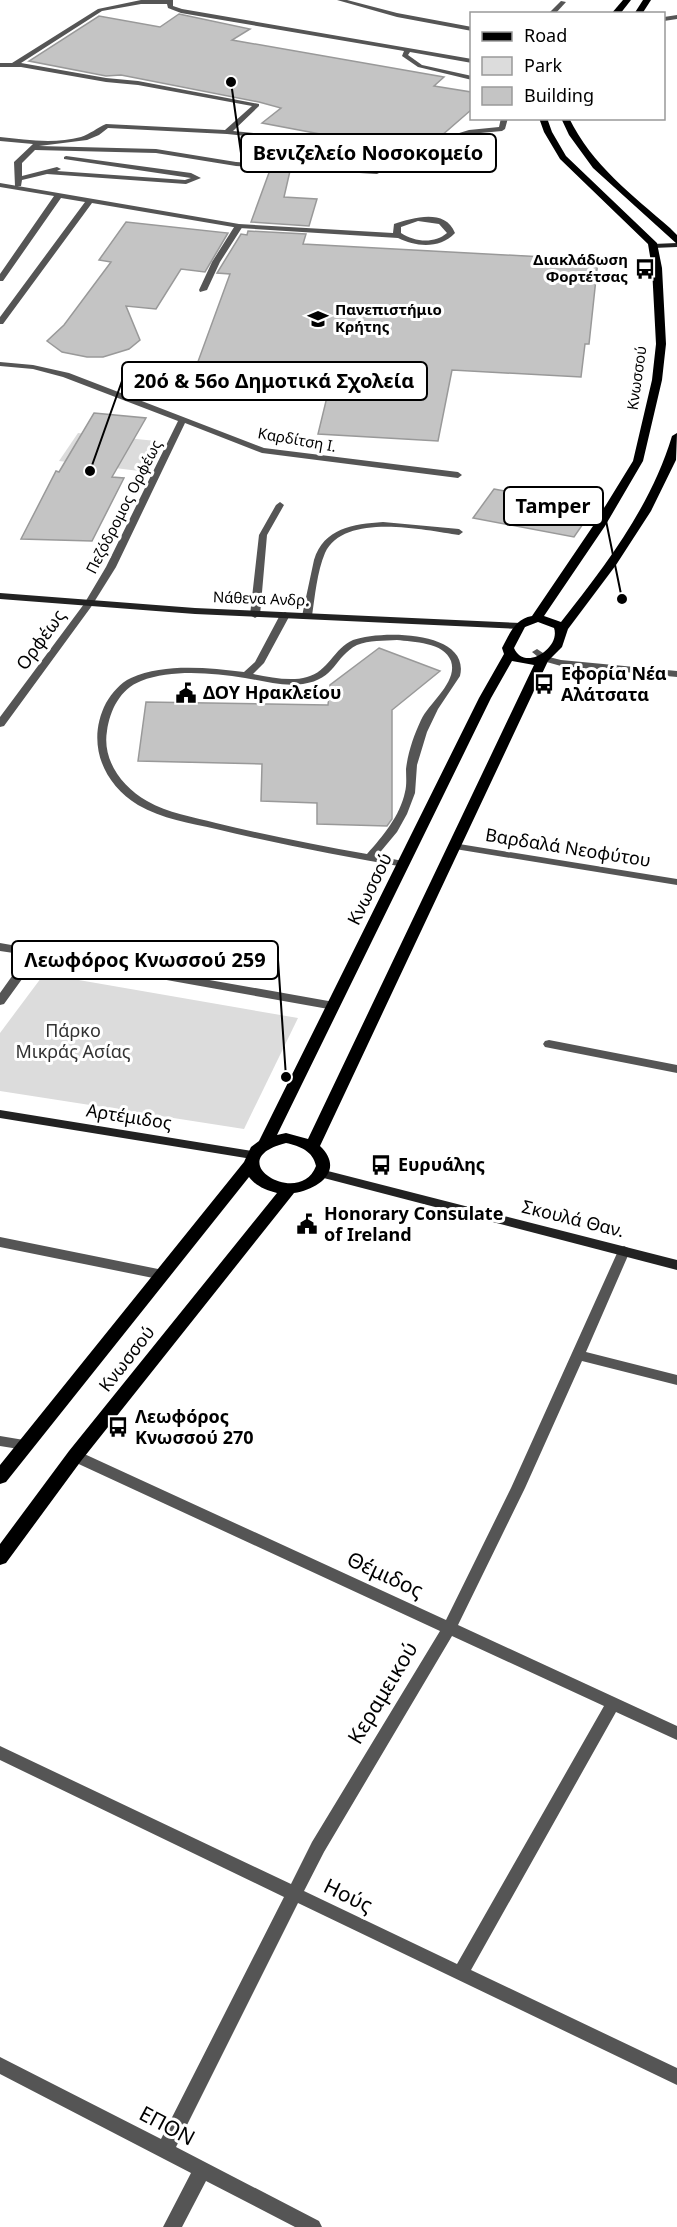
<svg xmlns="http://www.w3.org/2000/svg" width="677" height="2227" font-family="'Noto Sans',sans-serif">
<rect width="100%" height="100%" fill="#fff"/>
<g fill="#dcdcdc">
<polygon points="78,433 156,441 139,471 59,461"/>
<polygon points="44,974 298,1018 244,1129 0,1091 0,1033"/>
</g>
<g fill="#c4c4c4" stroke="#999" stroke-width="1.5">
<polygon points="179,14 250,29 232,40 444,77 434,86 471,92 471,110 441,136 430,140 411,138 408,140 395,140 372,136 366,141 357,141 262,123 281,108 259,102 121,75 106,76 29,61 99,16 160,27"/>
<polygon points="270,170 290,171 284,197 317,199 309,226 251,222"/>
<polygon points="126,222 228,233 205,272 181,269 156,309 126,306 140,340 129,349 103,357 87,357 62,352 47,341 64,325 111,262 99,260"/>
<polygon points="248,231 306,234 303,244 598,260 589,344 585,344 581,377 452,370 438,441 318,434 327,397 188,389 230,274 217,273 241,234 247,235"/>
<polygon points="94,413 146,418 112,477 124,478 92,541 21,539 56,471 59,472"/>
<polygon points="494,489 594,508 574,537 473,518"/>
<polygon points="379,648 440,671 392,710 392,819 387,826 317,824 317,803 261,801 262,764 138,761 146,702 328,705 330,685"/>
</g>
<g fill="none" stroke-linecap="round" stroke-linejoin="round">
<g fill="#555" fill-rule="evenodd">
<path d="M141,0H173V6L182,9L472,59V63L410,52L408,55L422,65L472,76V80L418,67L402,56L404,51L181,13L168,8L167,4H141L102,11L21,63L106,78L138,81L259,104V106L233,131L358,143L430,142L469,130L499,127L501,118H508L505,129L502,131L470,134L430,146L358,147L227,134L108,128L99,135L87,140L39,146L156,149L236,162L377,170L381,172L377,174L236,166L156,153L35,150L22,163V176L57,167L61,169L57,171L185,180L191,178L64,159V157L66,156L191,173L201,178L186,184L47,174L22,180L21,186H15L14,162L33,144L0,141V137C26,140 55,144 81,137C90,134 97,128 106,124L225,130L252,106L138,85L106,82L21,67H0V63H12L98,9Z"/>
<polygon points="337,0 347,0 397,13 472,27 472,31 397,17"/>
<polygon points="561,1 566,2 555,14 548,14"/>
<polygon points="236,224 243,226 220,262 207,290 200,292 199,290 212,262"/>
<path d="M285,612L290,615L264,663L253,674C271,677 290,682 307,677C328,672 334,648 353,640C380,630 471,630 460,676L438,709L427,732L417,765L415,793L407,814L397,832L377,856L408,862L409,864L408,866L404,867C341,856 278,844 216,829C190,823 162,819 138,805C102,783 86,742 106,703C112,693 120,683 131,678C165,663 208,668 244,672L255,662L280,615ZM397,640C413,642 444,642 451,661C458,682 430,702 421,720C414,735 408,752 406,769C406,776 407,784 405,792C400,816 383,836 367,854C317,845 266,835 216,823C193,817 168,813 147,801C122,787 102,760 107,731C110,710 120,689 141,681C173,669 212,673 245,678C264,681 283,687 303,684C336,679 334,657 357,645C369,640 384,641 397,640Z"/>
</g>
<g fill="#555" fill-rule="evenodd">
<polygon points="677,15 677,19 664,21 664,17"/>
<path d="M0,183L239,224L393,233L394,224C413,218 445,208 455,233C440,249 416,247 398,238L239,228L92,203L3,324H0V317L85,202L61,198L3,281H0V274L54,196L0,187ZM418,221L439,224L447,233C434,244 415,242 401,233V227Z"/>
<polygon points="0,362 33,365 69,373 264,448 458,472 462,475 458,478 262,453 185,423 116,567 91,607 4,726 0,727 0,717 84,604 106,567 178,421 63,377 33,369 0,366"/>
<polygon points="280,502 284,505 267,535 260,615 255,618 250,615 259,535 276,505"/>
<path d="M383,522L459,529L463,532L459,535C424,530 344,512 325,553C317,572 315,596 312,616L307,619L304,618L302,616L314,560C324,528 353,524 383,522Z"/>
<polygon points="537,649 549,657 561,660 677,671 677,677 561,666 543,661 532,652"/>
<polygon points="453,843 677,879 677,885 449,848 448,846"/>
<polygon points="0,943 334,1002 340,1006 334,1010 38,957 4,1004 0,1005 0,993 27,955 0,951"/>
<polygon points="549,1040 677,1065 677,1073 545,1047 543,1044 545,1041"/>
<polygon points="0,1237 163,1270 168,1272 169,1275 168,1278 163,1280 0,1247"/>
<path d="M624,1246L628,1248L630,1251L586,1352L677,1375V1385L582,1361L525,1488L458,1625L677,1726V1740L616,1712L471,1970L677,2068V2085L298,1903L176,2147L319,2221L322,2227H295L206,2181L182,2227H163L191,2173L0,2074V2057L161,2139L284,1897L0,1760V1746L291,1884L312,1842L440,1631L70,1460L68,1456L70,1452L75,1451L80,1452L446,1620L511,1488L618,1251L620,1248ZM452,1636L604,1706L457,1964L304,1891L324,1852Z"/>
<polygon points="0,1436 30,1441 32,1445 30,1449 25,1450 0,1446"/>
</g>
<g fill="#222" fill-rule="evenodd">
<polygon points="677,243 677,247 653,248 649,246 653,244"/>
<polygon points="0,593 195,608 521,623 526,626 521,629 195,614 0,599"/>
<polygon points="0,1110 252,1151 258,1155 252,1159 0,1118"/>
<polygon points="320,1169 677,1260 677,1270 316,1176 314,1173 316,1170"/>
</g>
<g fill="#000" fill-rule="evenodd">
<polygon points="623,0 631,0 620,14 611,14"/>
<polygon points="643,0 651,0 642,14 634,14"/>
<path d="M539,118H547L552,132L566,156L657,243L662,268L666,344L662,380L643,461L605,526L544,616L561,622C606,565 651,506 672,436L677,433L676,460L651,511L616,565L568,629L562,647L548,661L320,1146C345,1170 319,1189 294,1193L81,1461L6,1563L0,1565V1544L69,1451L277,1193C265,1190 256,1186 249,1177L6,1482L0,1484V1465L244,1162L251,1147L259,1141L479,698L504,654L502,648C510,633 515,619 532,616L593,526L633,461L652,380L656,344L652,268L648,244L560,159L544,132ZM538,622L554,628C561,648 524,672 514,648L525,627ZM512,661L534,665L308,1139L286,1133L277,1135L491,698ZM286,1143C300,1146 313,1151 316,1166C300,1209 218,1160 286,1143Z"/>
<path d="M561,118H569C592,165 632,195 670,228L677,235V244L593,168L569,135Z"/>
</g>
</g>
<defs>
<g id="bus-bare" transform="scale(1.62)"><path d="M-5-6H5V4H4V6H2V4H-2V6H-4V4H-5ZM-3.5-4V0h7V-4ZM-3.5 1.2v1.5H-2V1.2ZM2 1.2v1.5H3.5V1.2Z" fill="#000" stroke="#fff" stroke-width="2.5" paint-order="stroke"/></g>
<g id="university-bare" transform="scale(1.62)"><path d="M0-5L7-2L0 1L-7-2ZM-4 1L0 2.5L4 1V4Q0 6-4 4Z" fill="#000" stroke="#fff" stroke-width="2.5" paint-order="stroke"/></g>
<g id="civic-bare" transform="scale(1.62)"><path d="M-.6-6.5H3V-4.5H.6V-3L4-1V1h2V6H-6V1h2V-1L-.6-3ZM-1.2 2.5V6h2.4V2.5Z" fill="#000" stroke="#fff" stroke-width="2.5" paint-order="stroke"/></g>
</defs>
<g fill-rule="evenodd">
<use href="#bus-bare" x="645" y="269"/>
<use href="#university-bare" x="318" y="319"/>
<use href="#bus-bare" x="544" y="684"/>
<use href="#civic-bare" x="186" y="693"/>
<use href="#bus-bare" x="381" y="1165"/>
<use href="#civic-bare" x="307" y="1224"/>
<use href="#bus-bare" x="118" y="1427"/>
</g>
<g text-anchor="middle" stroke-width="6" stroke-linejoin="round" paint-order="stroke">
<g font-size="15" font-weight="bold" fill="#000" stroke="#fff" text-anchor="end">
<text x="628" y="265">Διακλάδωση<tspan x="628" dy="17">Φορτέτσας</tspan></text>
<text x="335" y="315" text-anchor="start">Πανεπιστήμιο<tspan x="335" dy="17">Κρήτης</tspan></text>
</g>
<g font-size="15" fill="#000" stroke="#fff">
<text transform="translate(637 378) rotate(-82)" y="5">Κνωσσού</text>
<text transform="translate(297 440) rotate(10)" y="5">Καρδίτση Ι.</text>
<text transform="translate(124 507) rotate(-63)" y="5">Πεζόδρομος Ορφέως</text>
<text transform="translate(261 599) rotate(2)" y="5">Νάθενα Ανδρ.</text>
</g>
<g font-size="18" fill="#000" stroke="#fff">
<text transform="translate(41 640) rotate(-54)" y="6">Ορφέως</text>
<text transform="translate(568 848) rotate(9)" y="6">Βαρδαλά Νεοφύτου</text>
<text transform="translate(370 889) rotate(-64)" y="6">Κνωσσού</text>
<text transform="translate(129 1117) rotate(9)" y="6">Αρτέμιδος</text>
<text transform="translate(573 1219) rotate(14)" y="6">Σκουλά Θαν.</text>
<text transform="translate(127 1359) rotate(-52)" y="6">Κνωσσού</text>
</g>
<g font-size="18" font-weight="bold" fill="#000" stroke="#fff" text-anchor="start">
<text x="561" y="680">Εφορία Νέα<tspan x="561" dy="21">Αλάτσατα</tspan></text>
<text x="203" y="699">ΔΟΥ Ηρακλείου</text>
<text x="398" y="1171">Ευρυάλης</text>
<text x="324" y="1220">Honorary Consulate<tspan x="324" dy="21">of Ireland</tspan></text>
<text x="135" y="1423">Λεωφόρος<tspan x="135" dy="21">Κνωσσού 270</tspan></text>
</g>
<g font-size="18" fill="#333" stroke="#fff">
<text x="73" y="1037">Πάρκο<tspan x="73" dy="21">Μικράς Ασίας</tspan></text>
</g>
<g font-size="21" fill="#000" stroke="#fff">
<text transform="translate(385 1575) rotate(25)" y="7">Θέμιδος</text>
<text transform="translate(383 1693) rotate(-59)" y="7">Κεραμεικού</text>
<text transform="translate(348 1896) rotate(26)" y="7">Ηούς</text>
<text transform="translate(167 2126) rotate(28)" y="7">ΕΠΟΝ</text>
</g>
</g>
<path fill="none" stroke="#000" stroke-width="2" d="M231 82L241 153M90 471L122 381M622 599L603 506M286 1077L278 960"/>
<g fill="#000" stroke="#fff" stroke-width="2">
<circle cx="231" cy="82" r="6"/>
<circle cx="90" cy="471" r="6"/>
<circle cx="622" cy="599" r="6"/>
<circle cx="286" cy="1077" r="6"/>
</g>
<g fill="#fff" stroke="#000" stroke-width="2">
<rect x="241" y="134" width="255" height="38" rx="6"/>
<rect x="122" y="362" width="305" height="38" rx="6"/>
<rect x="504" y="487" width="99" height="38" rx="6"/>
<rect x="12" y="941" width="266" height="38" rx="6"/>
</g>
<g font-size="20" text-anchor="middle" font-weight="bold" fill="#000">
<text x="368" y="160">Βενιζελείο Νοσοκομείο</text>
<text x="274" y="388">20ό &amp; 56ο Δημοτικά Σχολεία</text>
<text x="553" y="513">Tamper</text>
<text x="145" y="967">Λεωφόρος Κνωσσού 259</text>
</g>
<rect x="470" y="12" width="195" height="108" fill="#ffffff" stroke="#999999" stroke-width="1.5"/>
<rect x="482" y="32" width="30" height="9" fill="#000000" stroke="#999999" stroke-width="1.5"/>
<text x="524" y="42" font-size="18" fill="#000000">Road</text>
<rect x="482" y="57" width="30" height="18" fill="#dcdcdc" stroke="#999999" stroke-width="1.5"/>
<text x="524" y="72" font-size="18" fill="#000000">Park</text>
<rect x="482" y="87" width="30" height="18" fill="#c4c4c4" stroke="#999999" stroke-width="1.5"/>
<text x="524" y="102" font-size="18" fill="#000000">Building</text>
</svg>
